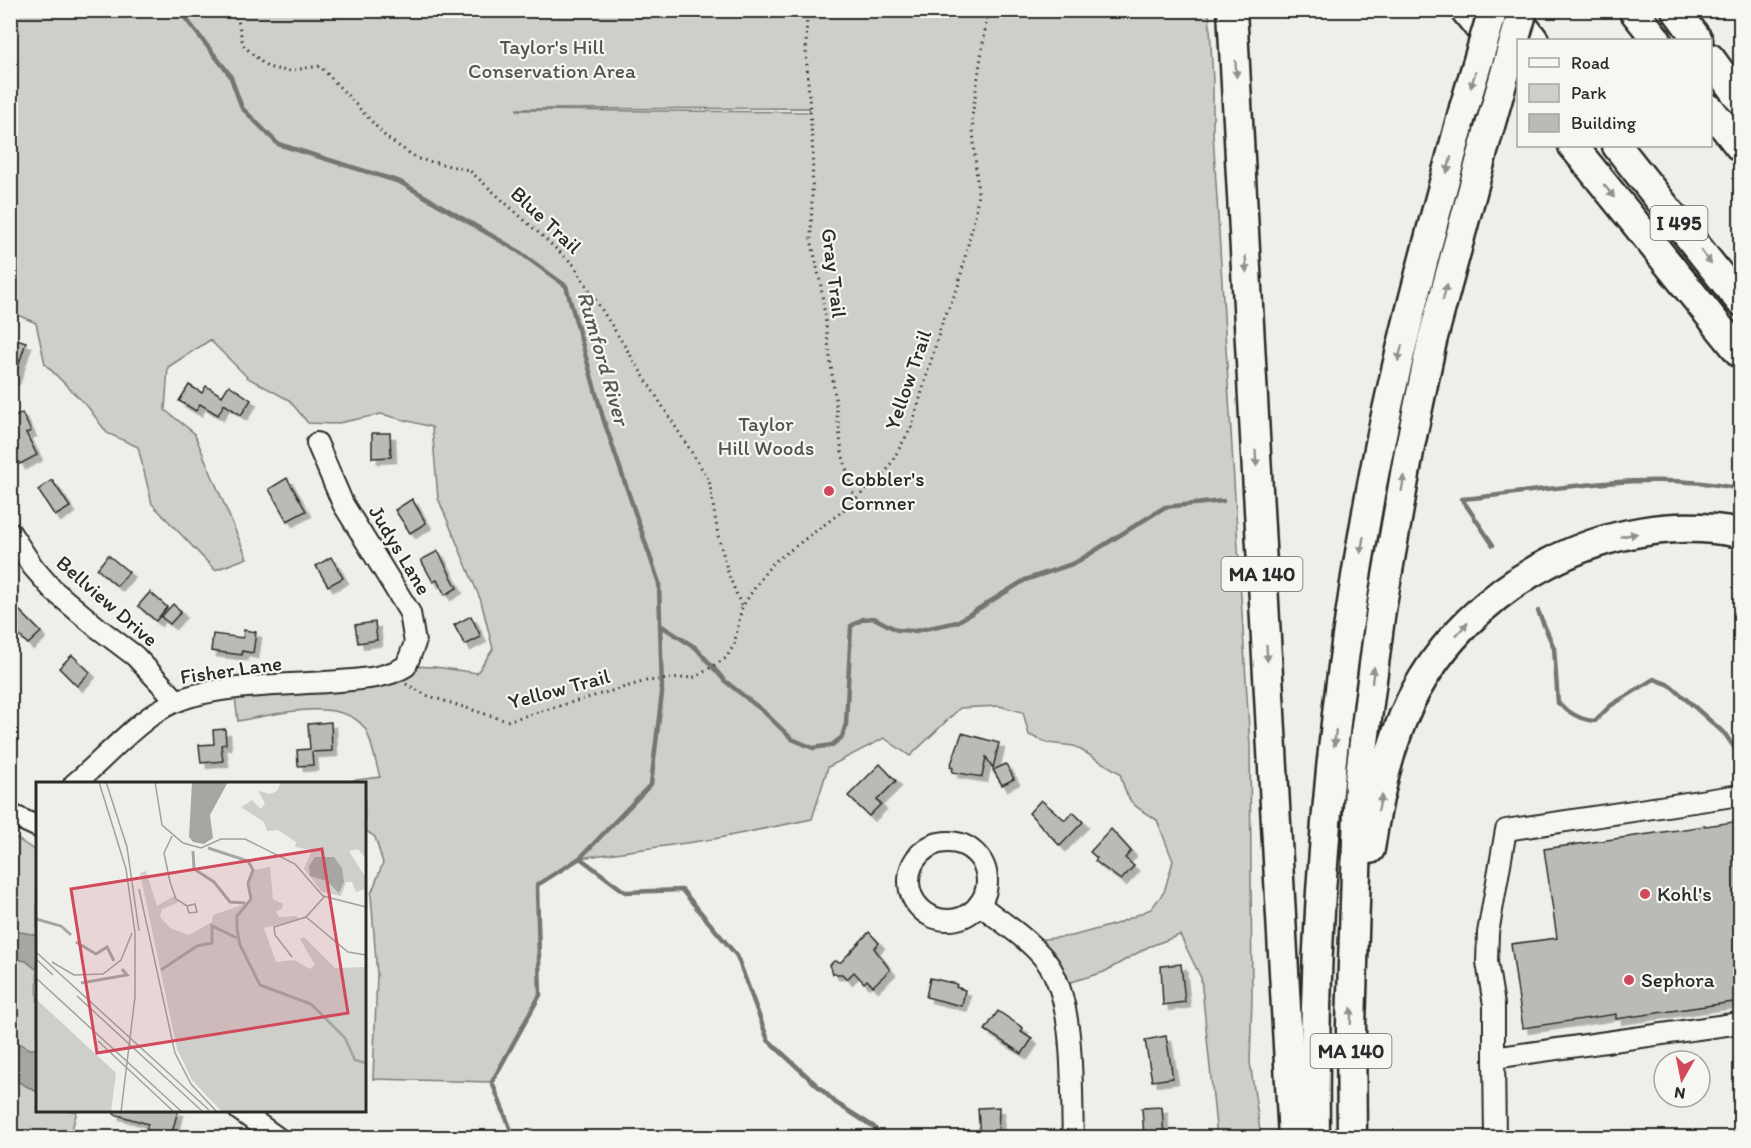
<svg xmlns="http://www.w3.org/2000/svg" width="1751" height="1148" font-family="Itim,sans-serif">
<defs>
<filter id="shadow"><feDropShadow dx="5.5" dy="5.5" stdDeviation="0" flood-color="#0004"/></filter>
</defs>
<rect width="100%" height="100%" fill="#eeeeea"/>
<filter id="ink" filterUnits="userSpaceOnUse"><feTurbulence type="fractalNoise" baseFrequency=".0167" numOctaves="2"/><feDisplacementMap in="SourceGraphic" scale="12" xChannelSelector="R" yChannelSelector="G"/><feConvolveMatrix kernelMatrix="1 2 1 2 8 2 1 2 1" color-interpolation-filters="sRGB"/></filter>
<g filter="url(#ink)">
<g fill="#cececa" stroke="#7c7c7a" stroke-width="1.5" fill-rule="evenodd">
<path d="M11,11H1209L1213,81V133L1250,746L1252,997L1250,1062L1261,1137H1217L1201,978L1180,935L1148,947L1104,972L1058,986L1026,941L1072,936L1116,924L1151,909L1164,892L1173,861L1157,820C1131,805 1127,802 1120,773L1074,746L1048,743L1029,735L1023,712L999,706L960,708L910,756L884,738L828,767L812,819L714,839L580,858L537,885L540,995L492,1082L373,1079L377,975L371,894L383,863L375,837L365,830L364,784L333,783L380,777C376,765 371,736 364,727C340,696 271,715 238,721L234,689L406,666L435,667L477,673L493,649L481,601L438,498L432,427L381,414L334,424L308,423L289,400L248,378L210,340L168,367L165,410L194,433L247,558L215,570L152,504L138,447L107,433L88,407L45,364L36,323L11,312ZM809,108L810,112L517,110V109Z"/>
<polygon points="10,834 37,852 38,1110 77,1111 70,1137 11,1137"/>
</g>
<g fill="#a6a6a3" stroke="#757573" stroke-width="1.5">
<polygon points="10,930 37,935 37,970 26,961 11,958"/>
<polygon points="11,1039 30,1049 37,1049 37,1092 19,1082 11,1081"/>
</g>
<g fill="none" stroke-linecap="round" stroke-linejoin="round">
<g stroke="#757573" stroke-width="4.5">
<polyline points="179,10 230,75 242,108 278,144 400,182 518,251 566,286 603,418 659,583 662,693 651,784 580,858 537,885 540,995 492,1082 514,1138"/>
<path d="M1493,545L1462,499C1553,490 1650,469 1740,489"/>
<path d="M1538,611L1554,648L1558,703C1570,713 1580,720 1595,721L1610,706L1654,679L1670,685L1725,734L1740,756"/>
<polyline points="660,625 696,648 725,681 763,711 792,739 813,748 832,745 842,737 846,724 851,626 863,619 874,618 897,630 915,631 957,622 1025,580 1075,563 1165,507 1223,501"/>
<polyline points="580,858 625,892 682,890 737,956 768,1040 836,1103 874,1127 882,1138"/>
</g>
</g>
<g fill="#babab7" stroke="#2b2b2b" stroke-width="1.5" filter="url(#shadow)">
<polygon points="10,337 26,342 14,379 10,379"/>
<polygon points="189,385 202,393 206,386 222,396 229,385 251,400 241,415 224,404 218,415 200,404 196,411 179,401"/>
<polygon points="22,413 31,431 26,433 37,455 20,464 10,445 16,439 10,429 10,419"/>
<polygon points="372,433 390,433 391,457 372,458"/>
<polygon points="287,478 306,511 287,521 269,489"/>
<polygon points="52,480 70,507 55,516 38,490"/>
<polygon points="412,499 426,523 410,533 395,510"/>
<polygon points="438,551 457,588 445,595 437,580 433,582 421,560"/>
<polygon points="108,555 129,572 117,586 97,569"/>
<polygon points="331,557 343,578 328,586 316,566"/>
<polygon points="150,592 167,607 156,621 138,606"/>
<polygon points="173,604 181,612 170,624 161,617"/>
<polygon points="18,609 41,632 28,644 10,627 10,616"/>
<polygon points="471,616 481,637 465,645 454,625"/>
<polygon points="375,622 377,640 358,643 355,625"/>
<polygon points="244,630 256,632 253,653 242,651 242,655 211,651 213,634 243,638"/>
<polygon points="72,655 90,672 77,686 59,668"/>
<polygon points="331,722 332,751 312,752 313,765 298,766 297,750 310,749 308,724"/>
<polygon points="225,729 226,744 221,745 223,761 201,763 199,745 214,744 213,730"/>
<polygon points="962,733 999,743 993,768 986,757 982,777 952,772 953,768 950,767"/>
<polygon points="880,764 896,781 877,800 881,804 869,816 848,796"/>
<polygon points="1006,764 1014,779 1002,785 993,770"/>
<polygon points="1041,800 1065,820 1073,812 1083,822 1060,846 1029,813"/>
<polygon points="1740,821 1740,1001 1616,1019 1616,1014 1523,1028 1511,944 1557,938 1544,849"/>
<polygon points="1111,829 1131,851 1125,858 1134,866 1121,880 1095,861 1097,858 1090,852"/>
<polygon points="869,932 879,943 874,948 890,970 873,986 867,980 864,983 854,972 847,979 842,974 833,974 830,965 834,961 841,962"/>
<polygon points="1181,964 1185,1002 1163,1005 1161,966"/>
<polygon points="930,978 957,984 956,987 965,990 962,1006 926,997"/>
<polygon points="998,1011 1023,1028 1021,1032 1032,1039 1022,1054 985,1030"/>
<polygon points="1166,1036 1173,1078 1152,1081 1145,1040"/>
<polygon points="999,1107 998,1137 980,1137 978,1108"/>
<polygon points="1162,1107 1164,1137 1144,1137 1142,1108"/>
<polygon points="114,1110 178,1110 171,1137 146,1130 148,1124 114,1114"/>
</g>
<g fill="none" stroke-linecap="round" stroke-linejoin="round">
<g stroke="#2b2b2b" stroke-width="24">
<g id="minor">
<polyline points="10,532 33,567 53,590 98,628 135,656 177,701"/>
<path d="M74,784C106,758 140,716 177,701C218,684 295,685 340,681C363,679 387,678 406,666L415,643L410,613L343,504L317,443"/>
<polyline points="10,814 38,827"/>
<circle cx="948" cy="881" r="39"/>
<path d="M979,904C1001,922 1028,938 1046,961C1076,1000 1071,1089 1073,1138"/>
<polyline points="1494,1058 1494,1005 1487,962 1488,933 1506,830 1740,795"/>
<polyline points="239,1110 278,1138"/>
<polyline points="1495,1138 1494,1058 1740,1023"/>
</g>
</g>
<g stroke="#2b2b2b" stroke-width="33">
<g id="highway">
<polyline points="1232,10 1293,1138"/>
<polyline points="1465,10 1498,51"/>
<polyline points="1511,10 1534,40"/>
<polyline points="1633,10 1657,40"/>
<polyline points="1676,10 1698,40"/>
<polyline points="1710,58 1740,99"/>
<polyline points="1710,109 1740,147"/>
<polyline points="1573,146 1740,353"/>
<polyline points="1617,146 1740,301"/>
<path d="M1370,849C1377,800 1389,745 1411,700C1470,583 1610,507 1740,533"/>
<path d="M1315,1138C1312,911 1333,682 1377,459C1400,341 1433,225 1464,108"/>
<polyline points="1352,1138 1351,1025 1359,781 1381,610 1410,446 1432,341 1488,133"/>
</g>
</g>
<g stroke="#2b2b2b" stroke-width="3" stroke-dasharray="1.5 4.5" stroke-linecap="butt">
<polyline points="236,10 243,45 267,67 287,71 320,66 387,138 418,159 469,170 573,264 709,480 718,535 729,576 742,607"/>
<polyline points="807,10 806,52 813,154 811,239 821,286 842,453 855,501"/>
<polyline points="406,684 426,695 507,721 646,681 696,677 726,658 734,645 742,607 762,577 773,563 840,513 886,472 912,426 942,323 958,287 976,211 978,194 972,117 988,10"/>
</g>
<use href="#minor" stroke="#f6f6f2" stroke-width="20"/>
<use href="#highway" stroke="#f6f6f2" stroke-width="28"/>
<g stroke="#2b2b2b" stroke-width="33" stroke-linecap="butt">
<g id="highway-bridge">
<polyline points="1464,108 1493,10"/>
<polyline points="1488,133 1523,10"/>
</g>
</g>
<use href="#highway-bridge" stroke="#f6f6f2" stroke-width="28"/>
</g>
<defs><path id="oneway-solid" d="M-6-.8H1V-3.2L6.5 0L1 3.2V.8H-6Z" transform="scale(1.5)"/></defs>
<g fill="#90908e">
<use href="#oneway-solid" transform="translate(1236 69) rotate(86)"/>
<use href="#oneway-solid" transform="translate(1473 80) rotate(106)"/>
<use href="#oneway-solid" transform="translate(1449 165) rotate(105)"/>
<use href="#oneway-solid" transform="translate(1609 191) rotate(51)"/>
<use href="#oneway-solid" transform="translate(1706 257) rotate(51)"/>
<use href="#oneway-solid" transform="translate(1246 264) rotate(87)"/>
<use href="#oneway-solid" transform="translate(1445 292) rotate(-75)"/>
<use href="#oneway-solid" transform="translate(1400 353) rotate(104)"/>
<use href="#oneway-solid" transform="translate(1256 458) rotate(87)"/>
<use href="#oneway-solid" transform="translate(1403 483) rotate(-80)"/>
<use href="#oneway-solid" transform="translate(1629 535) rotate(-11)"/>
<use href="#oneway-solid" transform="translate(1362 545) rotate(100)"/>
<use href="#oneway-solid" transform="translate(1462 629) rotate(-47)"/>
<use href="#oneway-solid" transform="translate(1267 653) rotate(87)"/>
<use href="#oneway-solid" transform="translate(1373 675) rotate(-83)"/>
<use href="#oneway-solid" transform="translate(1335 738) rotate(96)"/>
<use href="#oneway-solid" transform="translate(1380 803) rotate(-77)"/>
<use href="#oneway-solid" transform="translate(1351 1016) rotate(-88)"/>
</g>
</g>
<g fill="#d1495b" stroke="#f6f6f2" stroke-width="2">
<circle cx="829" cy="491" r="6"/>
<circle cx="1645" cy="894" r="6"/>
<circle cx="1629" cy="980" r="6"/>
</g>
<g text-anchor="middle" stroke-width="4.5" stroke-linejoin="round" paint-order="stroke">
<g fill="#f6f6f2" stroke="#686867" stroke-width="1.5">
<rect x="1650.5" y="206" width="57" height="34" rx="4.5"/>
<rect x="1221.5" y="557" width="81" height="34" rx="4.5"/>
<rect x="1310.5" y="1034" width="81" height="34" rx="4.5"/>
</g>
<g font-size="20" font-weight="bold" fill="#2b2b2b">
<text x="1679" y="230">I 495</text>
<text x="1262" y="581">MA 140</text>
<text x="1351" y="1058">MA 140</text>
</g>
<g font-size="21" fill="#545453" stroke="#f6f6f2">
<text x="552" y="54">Taylor's Hill<tspan x="552" dy="24">Conservation Area</tspan></text>
<text x="766" y="431">Taylor<tspan x="766" dy="24">Hill Woods</tspan></text>
</g>
<g font-size="21" fill="#2b2b2b" stroke="#f6f6f2">
<text transform="translate(546 220) rotate(43)" y="7">Blue Trail</text>
<text transform="translate(834 273) rotate(83)" y="7">Gray Trail</text>
<text transform="translate(908 380) rotate(-71)" y="7">Yellow Trail</text>
<text transform="translate(400 550) rotate(59)" y="7">Judys Lane</text>
<text transform="translate(107 601) rotate(41)" y="7">Bellview Drive</text>
<text transform="translate(231 670) rotate(-8)" y="7">Fisher Lane</text>
<text transform="translate(559 689) rotate(-15)" y="7">Yellow Trail</text>
</g>
<g font-size="21" fill="#2b2b2b" stroke="#f6f6f2" text-anchor="start">
<text x="841" y="486">Cobbler's<tspan x="841" dy="24">Cornner</tspan></text>
<text x="1657" y="901">Kohl's</text>
<text x="1641" y="987">Sephora</text>
</g>
<g font-size="22" font-style="italic" fill="#565655" stroke="#f6f6f2">
<text transform="translate(604 358) rotate(74)" y="8">Rumford River</text>
</g>
</g>
<g transform="translate(36 782)">
<rect width="330" height="330" fill="#eeeeea"/>
<path d="M245,0H330V77L322,67L313,69L330,96L329,107L320,110L316,100H310L305,114L286,110L268,87L276,68L259,65L260,60L242,48L231,49L228,40L205,25L216,18L225,27L229,21L222,9L234,12L241,9ZM234,85L237,117L247,122L246,127L240,129L243,135L261,134L263,138L228,146L240,180L258,178L274,187L279,183L264,157L268,155L299,186L330,185V330H186L156,298L141,267L104,91L110,89L121,124L138,114L143,120L126,127L124,135L134,146L153,153L176,140L177,133L209,122L215,117L212,101L217,88ZM0,217L80,291L75,330H0Z" fill="#cececa"/>
<path d="M156,0H192L174,33L177,56L168,62L157,60L153,55ZM279,75H298L306,86L308,100L303,111L291,99L274,94L273,84Z" fill="#a6a6a3"/>
<path fill="none" stroke="#a6a6a3" stroke-width="3" d="M172,66L212,79L217,88L212,101L215,117L201,134V147L204,163L224,203L275,222L309,256L319,278L330,281M157,69L158,87L178,100L194,120L209,121M0,137L25,144L35,153M40,160L60,172L71,165L78,179M125,188L161,164L176,161V144L201,156M45,201L91,193L86,187"/>
<path fill="none" stroke="#a0a09e" stroke-width="1.5" d="M63,0L90,87L99,151V215L85,330M70,0L91,65L103,149M119,0L126,43L147,61L165,66L185,57H209L259,82L287,114L330,125M136,54L128,71L134,100L140,117L151,124L159,122L161,130L153,131L151,124M103,107L139,271L155,302L181,330M270,135L312,170L330,173M0,170L173,328M256,175L239,153L238,145L270,135L289,114M0,177L17,193M16,180L38,193L67,192L85,178L96,151M0,196L146,330M41,214L167,330M62,259L138,330"/>
<path fill="#d1495b" fill-opacity="0.15" stroke="#d1495b" stroke-width="3" d="M286,67L312,231L61,271L35,107Z"/>
<rect width="330" height="330" fill="none" stroke="#2b2b2b" stroke-width="3"/>
</g>
<rect width="1751" height="1148" fill="none" stroke="#f6f6f2" stroke-width="36"/>
<rect x="18" y="18" width="1715" height="1112" fill="none" stroke="#2b2b2b" stroke-width="2" filter="url(#ink)"/>
<rect x="1517" y="39" width="195" height="108" fill="#f6f6f2" stroke="#a5a5a2" stroke-width="1.5"/>
<rect x="1529" y="58" width="30" height="9" fill="#f6f6f2" stroke="#a5a5a2" stroke-width="1.5"/>
<text x="1571" y="69" font-size="18" fill="#2b2b2b">Road</text>
<rect x="1529" y="84" width="30" height="18" fill="#cececa" stroke="#a5a5a2" stroke-width="1.5"/>
<text x="1571" y="99" font-size="18" fill="#2b2b2b">Park</text>
<rect x="1529" y="114" width="30" height="18" fill="#babab7" stroke="#a5a5a2" stroke-width="1.5"/>
<text x="1571" y="129" font-size="18" fill="#2b2b2b">Building</text>
<g transform="translate(1682 1079) rotate(189)"><circle r="28" fill="#f6f6f2" stroke="#a5a5a2" stroke-width="1.5"/>
<path d="M0-4.5L10 22L0 15L-10 22Z" fill="#d1495b"/>
<text y="-9" font-size="16" font-weight="bold" text-anchor="middle" fill="#2b2b2b">N</text>
</g>
</svg>
